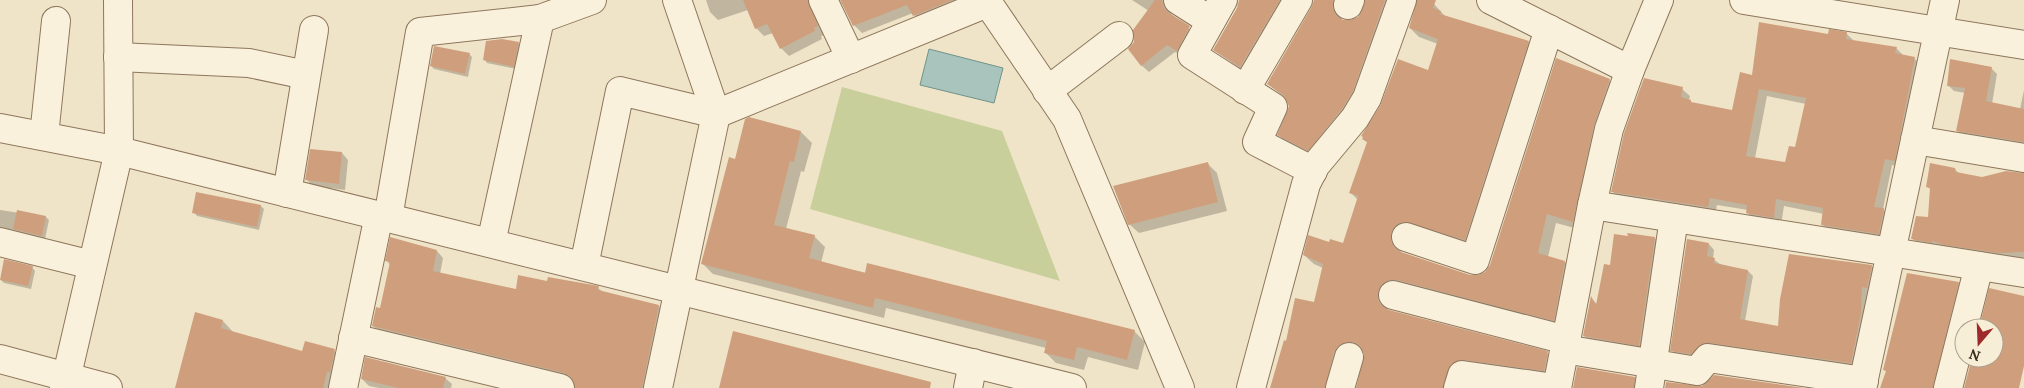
<svg xmlns="http://www.w3.org/2000/svg" width="2024" height="388" font-family="Lora,serif">
<rect width="100%" height="100%" fill="#f0e4c8"/>
<polygon fill="#c9cf9b" points="842,87 1002,131 1060,281 810,209"/>
<polygon fill="#a9c4bc" stroke="#6f938a" points="929,49 1003,68 994,103 920,85"/>
<g fill="#0003" fill-rule="evenodd">
<polygon points="706,0 818,0 825,35 821,36 822,39 789,56 781,48 773,33 764,36 756,28 748,10 718,20 710,12"/>
<polygon points="842,0 969,0 922,24 913,13 862,33 854,25"/>
<polygon points="1132,0 1172,0 1169,7 1171,14 1197,35 1185,58 1175,52 1149,72 1141,65 1135,42 1149,11"/>
<polygon points="1240,0 1291,0 1248,74 1214,50 1238,8"/>
<polygon points="1315,0 1344,0 1339,15 1342,20 1350,22 1359,18 1366,0 1396,0 1360,99 1315,157 1286,142 1279,135 1290,106 1285,98 1268,84 1313,8"/>
<polygon points="1418,0 1434,4 1445,16 1528,42 1537,51 1474,248 1400,242 1401,253 1470,276 1479,276 1487,272 1609,80 1619,89 1582,230 1556,223 1548,257 1565,262 1574,271 1563,329 1387,300 1387,311 1547,353 1557,362 1553,379 1453,388 1356,388 1365,362 1364,351 1355,350 1335,388 1272,388 1287,342 1315,304 1323,268 1314,264 1304,255 1330,243 1344,244 1358,200 1351,193 1368,143 1363,139 1429,71 1438,44 1419,37 1410,28"/>
<path d="M1847,34L1854,41L1896,48L1904,56L1914,58L1922,66L1902,168L1892,165L1883,209L1891,217L1886,241L1830,232L1823,225L1824,214L1784,206L1781,225L1755,220L1747,213L1748,210L1717,205L1715,214L1620,199L1612,191L1682,89L1690,96L1689,100L1693,104L1733,112L1753,76L1829,35ZM1767,96L1806,104L1796,149L1786,164L1755,158Z"/>
<polygon points="518,43 521,47 516,69 487,63 484,59"/>
<polygon points="469,54 472,57 468,77 434,69 431,66"/>
<polygon points="1991,68 1997,74 1992,104 2020,109 2024,90 2024,147 1964,137 1958,131 1965,93 1954,91 1948,85"/>
<polygon points="749,119 801,132 812,143 804,172 801,171 786,229 814,236 825,247 821,263 1134,331 1145,342 1138,370 1088,357 1084,370 1056,363 1045,352 1046,348 886,308 884,318 713,274 702,263"/>
<polygon points="311,150 342,153 348,160 345,190 313,186 306,179"/>
<polygon points="1208,164 1217,173 1227,211 1139,233 1129,224"/>
<polygon points="1954,169 1959,173 1982,178 2024,177 2024,258 2005,259 1919,245 1913,239 1929,219 1931,190 1927,186"/>
<polygon points="197,194 261,206 264,209 259,230 197,216 194,212"/>
<polygon points="0,210 46,217 49,220 45,239 8,229 0,230"/>
<polygon points="1629,234 1655,238 1661,245 1646,352 1591,342 1584,336 1591,298 1598,305 1611,266 1629,237"/>
<polygon points="1709,244 1714,250 1713,259 1720,264 1748,271 1753,276 1745,321 1779,327 1790,256 1872,266 1877,272 1873,293 1867,292 1866,319 1857,368 1697,359 1677,356 1672,350"/>
<polygon points="437,251 443,258 440,274 517,290 548,282 598,288 603,292 659,306 665,313 650,388 576,388 575,381 572,379 380,333 373,326 381,309 390,265 387,261"/>
<polygon points="32,267 35,271 31,289 4,283 1,280"/>
<polygon points="1958,283 1965,289 1939,388 1882,388 1887,372 1885,370"/>
<polygon points="223,321 234,333 303,352 334,351 346,362 337,388 178,388"/>
<polygon points="445,378 452,384 451,388 379,388 369,386 362,379"/>
<polygon points="1634,378 1643,388 1574,388"/>
</g>
<g fill="#cf9f7d" fill-rule="evenodd">
<polygon points="743,0 808,0 818,26 814,28 815,31 780,49 767,24 755,29"/>
<polygon points="840,0 953,0 913,16 907,5 853,26"/>
<polygon points="1155,0 1162,0 1164,8 1169,13 1190,26 1177,51 1167,45 1141,66 1128,49 1134,42 1133,30"/>
<polygon points="1239,0 1280,0 1240,67 1213,50 1237,8"/>
<polygon points="1314,0 1333,0 1333,8 1336,15 1343,20 1350,20 1358,17 1365,0 1385,0 1353,91 1342,109 1308,151 1277,135 1289,106 1282,94 1267,84 1311,8"/>
<polygon points="1417,0 1436,0 1433,8 1441,11 1440,14 1529,41 1465,240 1403,222 1395,226 1391,233 1391,241 1394,247 1401,252 1470,275 1478,275 1485,272 1490,265 1556,58 1610,79 1594,125 1573,222 1547,214 1538,253 1565,261 1554,321 1397,280 1389,280 1382,284 1378,292 1378,300 1382,306 1389,310 1548,351 1544,371 1464,360 1451,364 1443,388 1356,388 1364,354 1360,346 1354,342 1346,342 1339,345 1334,352 1325,388 1270,388 1284,340 1286,341 1295,298 1314,302 1323,264 1303,255 1308,235 1329,242 1330,239 1343,243 1358,196 1349,193 1367,142 1362,139 1363,137 1361,136 1380,106 1398,59 1428,70 1438,39 1409,28"/>
<path d="M1759,22L1828,34L1829,29L1847,32L1846,39L1897,47L1895,53L1915,57L1895,161L1885,159L1874,207L1884,208L1879,234L1821,225L1823,208L1776,199L1774,218L1746,213L1747,205L1710,198L1708,207L1611,192L1624,133L1644,78L1683,87L1681,97L1691,100V102L1732,110L1740,72L1752,75ZM1759,89L1806,98L1795,147L1789,146L1785,162L1746,156Z"/>
<polygon points="502,39 519,42 514,67 483,60 486,41"/>
<polygon points="434,46 470,53 465,74 430,66"/>
<polygon points="1950,59 1992,67 1986,101 2024,109 2024,142 1956,131 1965,88 1947,86"/>
<polygon points="749,117 801,131 794,162 790,161 774,225 815,235 809,258 865,273 867,263 1135,330 1127,360 1077,347 1074,360 1044,353 1047,341 875,298 873,308 701,264 729,157 735,159 745,119"/>
<polygon points="310,149 342,152 339,184 305,180"/>
<polygon points="1208,162 1218,202 1128,225 1113,186"/>
<polygon points="1930,163 1955,168 1956,172 1982,177 2006,171 2024,173 2024,252 1998,253 1944,245 1933,241 1932,243 1911,239 1916,216 1928,217 1930,188 1926,187"/>
<polygon points="196,192 261,205 257,227 192,213"/>
<polygon points="17,210 46,216 42,236 13,229"/>
<polygon points="1627,233 1655,237 1639,346 1583,336 1591,296 1596,305 1604,264 1610,265 1614,234 1628,236"/>
<polygon points="390,237 437,250 433,271 516,289 518,275 547,281 548,277 599,286 598,290 659,305 642,388 575,388 571,377 564,373 372,326 376,307 380,308 390,262 385,261"/>
<polygon points="1687,239 1709,243 1707,256 1715,258 1714,263 1748,270 1740,319 1778,326 1780,299 1789,254 1872,265 1867,288 1862,287 1861,313 1851,363 1710,343 1702,344 1691,354 1670,351"/>
<polygon points="4,259 33,266 28,286 0,280"/>
<polygon points="1907,273 1959,282 1933,388 1880,388 1886,371 1883,370"/>
<polygon points="1989,288 2024,296 2024,366 2019,388 1964,388 1972,358 1994,358 1994,328 1979,328"/>
<polygon points="195,312 223,320 221,328 302,351 305,341 335,349 330,372 327,372 323,388 175,388"/>
<polygon points="733,331 931,382 930,388 719,388"/>
<polygon points="365,357 446,377 443,388 398,388 361,379"/>
<polygon points="1577,367 1635,377 1634,388 1573,388"/>
<polygon points="1714,375 1804,388 1665,388 1666,382 1702,386"/>
</g>
<g fill="none" stroke-linecap="round" stroke-linejoin="round">
<g stroke="#8d765c" stroke-width="30">
<g id="minor">
<polyline points="677,0 716,114"/>
<polyline points="823,0 851,59"/>
<polyline points="986,0 1067,119 1180,388"/>
<polyline points="1178,0 1211,21"/>
<polyline points="1223,0 1192,55 1273,107 1257,142 1313,171"/>
<polyline points="1491,0 1630,70"/>
<polyline points="1744,0 2024,45"/>
<polyline points="1348,5 1350,0"/>
<polyline points="118,57 249,63 306,75"/>
<polyline points="1245,90 1298,0"/>
<polyline points="1047,91 1119,36"/>
<polyline points="0,128 119,151 1072,388"/>
<polyline points="44,136 56,21"/>
<polyline points="1915,140 2024,158"/>
<polyline points="287,193 314,30"/>
<polyline points="1592,205 2024,273"/>
<polyline points="388,218 420,32 540,19 592,0"/>
<polyline points="1406,237 1475,260 1549,29"/>
<polyline points="0,242 92,265"/>
<polyline points="491,243 540,19"/>
<polyline points="584,266 620,91 716,114"/>
<polyline points="1393,295 1566,340"/>
<polyline points="353,338 560,388"/>
<polyline points="1564,349 1697,371 1708,358 1864,381"/>
<polyline points="0,359 108,388"/>
<polyline points="64,388 119,151 118,0"/>
<polyline points="343,388 379,215"/>
<polyline points="658,388 716,114 987,3"/>
<polyline points="968,388 973,363"/>
<polyline points="1251,388 1306,184 1315,166 1355,118 1367,98 1402,0"/>
<polyline points="1340,388 1349,357"/>
<polyline points="1458,388 1462,375 1554,388"/>
<polyline points="1557,388 1592,205 1609,129 1630,70 1659,0"/>
<polyline points="1649,388 1674,218"/>
<polyline points="1862,388 1945,0"/>
<polyline points="1948,388 1979,266"/>
</g>
</g>
<use href="#minor" stroke="#faf1dc" stroke-width="28"/>
</g>
<g transform="translate(1979 343) rotate(199)"><circle r="24" fill="#f7eed8" stroke="#ada18e"/>
<path d="M0-4L9 19L0 12L-9 19Z" fill="#9e2a2b"/>
<text y="-8" font-size="14" font-weight="bold" text-anchor="middle" fill="#3d2e20">N</text>
</g>
</svg>
